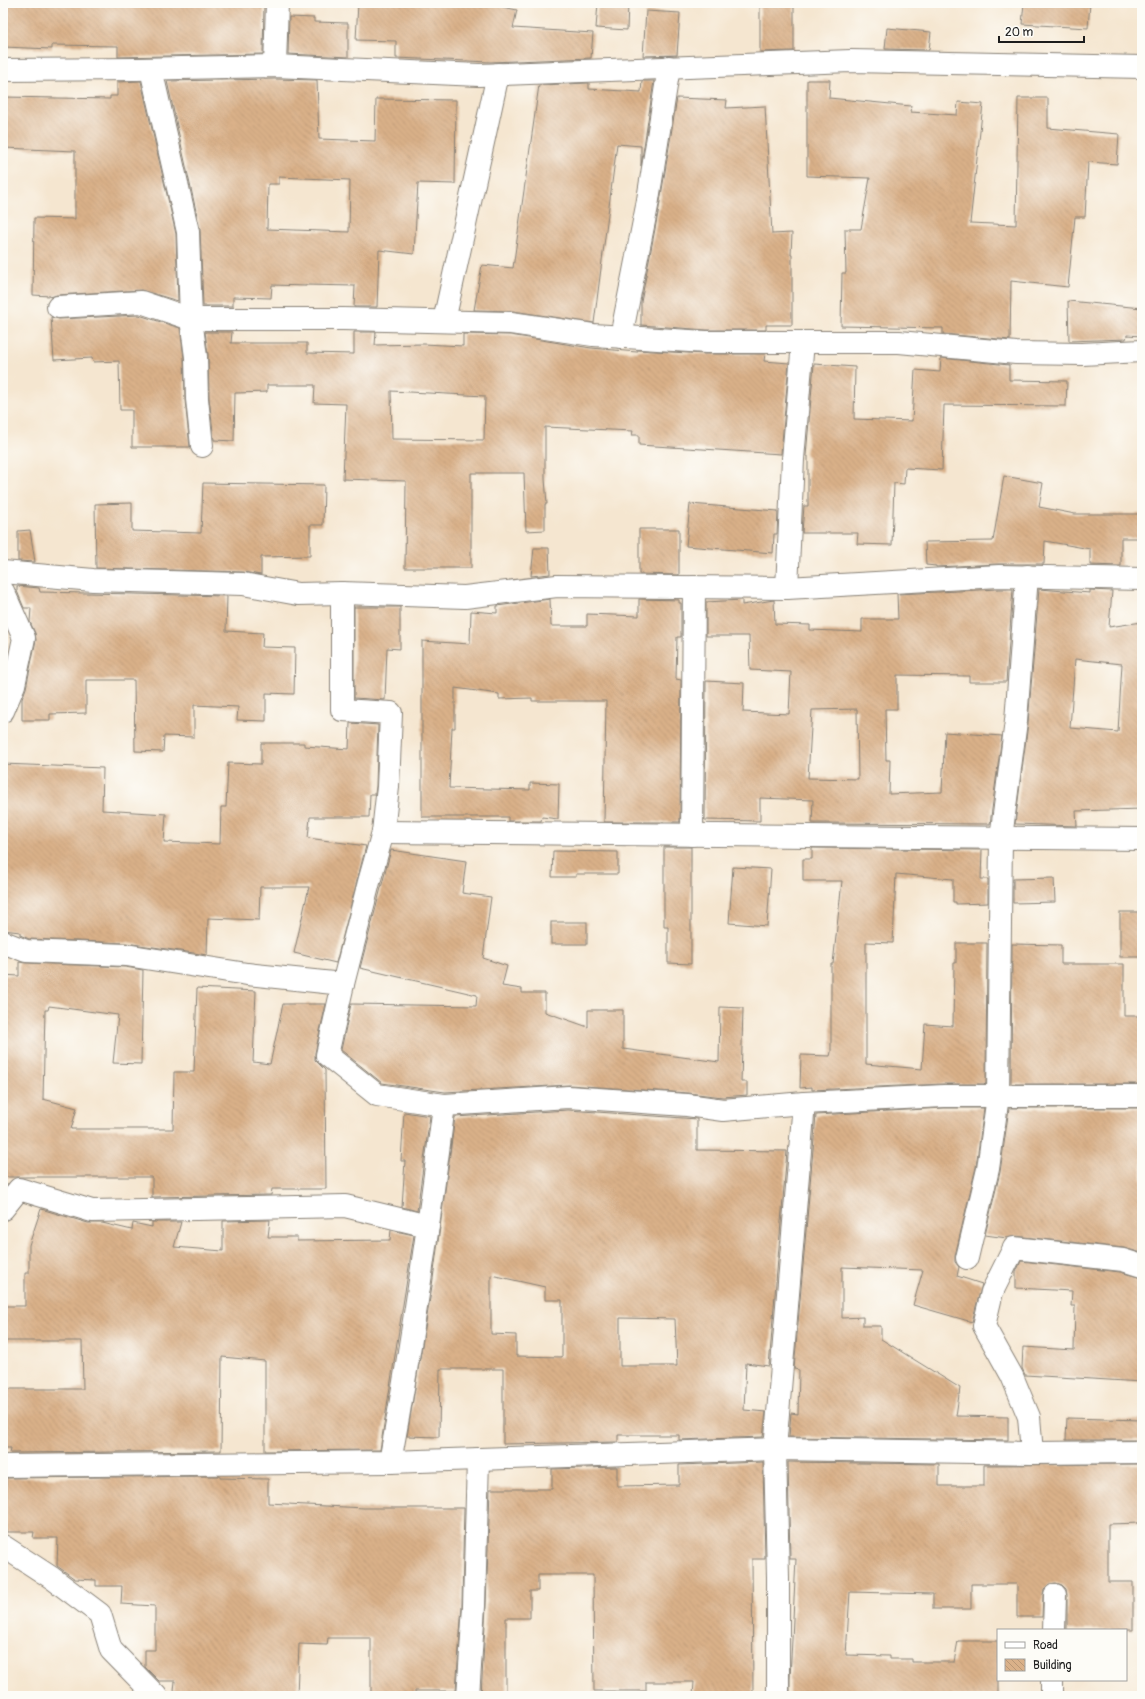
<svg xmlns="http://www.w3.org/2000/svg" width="1145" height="1699" font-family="Pangolin,sans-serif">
<defs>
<pattern id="building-back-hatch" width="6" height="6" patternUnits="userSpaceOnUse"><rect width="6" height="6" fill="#dab189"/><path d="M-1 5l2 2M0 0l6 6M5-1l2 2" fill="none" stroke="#ba9876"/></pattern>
</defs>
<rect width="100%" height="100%" fill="#fdfcf7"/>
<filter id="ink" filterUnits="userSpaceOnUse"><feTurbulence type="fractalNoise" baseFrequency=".025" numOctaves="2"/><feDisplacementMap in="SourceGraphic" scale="8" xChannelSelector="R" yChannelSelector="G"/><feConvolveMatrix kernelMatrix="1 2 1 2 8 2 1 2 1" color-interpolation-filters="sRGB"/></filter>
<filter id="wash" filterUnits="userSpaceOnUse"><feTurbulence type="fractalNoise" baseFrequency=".012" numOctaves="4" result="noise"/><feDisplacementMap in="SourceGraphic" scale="16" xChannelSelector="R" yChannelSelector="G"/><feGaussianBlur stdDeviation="0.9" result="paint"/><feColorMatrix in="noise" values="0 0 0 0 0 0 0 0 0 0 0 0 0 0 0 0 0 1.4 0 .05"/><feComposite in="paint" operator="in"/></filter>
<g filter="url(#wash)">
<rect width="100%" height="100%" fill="#f5e6d0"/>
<g id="blocks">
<g fill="url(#building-back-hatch)" fill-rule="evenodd">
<polygon points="3,3 99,3 99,4 153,5 153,3 264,3 263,54 118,57 118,46 52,45 52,49 3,47"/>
<polygon points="358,3 484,3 517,10 513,28 593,33 591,58 491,62 396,58 396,41 356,40"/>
<polygon points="598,3 628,3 627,30 596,28"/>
<polygon points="760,3 794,3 794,51 760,52"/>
<polygon points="1024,3 1090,3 1088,28 1022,24"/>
<polygon points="646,11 680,13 677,55 643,56"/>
<polygon points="289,17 314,18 314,22 348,23 348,57 288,54"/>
<polygon points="887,28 931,32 929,50 885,49"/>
<path d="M275,79L317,80L319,139L375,141L376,99L456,100L455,184L418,183L414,254L379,250L377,307H354L355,286L306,285V286L272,285L271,298L233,297V306H203L200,229L167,81ZM279,177L350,180L349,232L267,229L268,184H279Z"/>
<polygon points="807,80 830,80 829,98 911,106 910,112 957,115 958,102 983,104 970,223 1016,225 1018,98 1048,98 1048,128 1119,134 1117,164 1088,162 1085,217 1075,217 1068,287 1011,281 1010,340 943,334 943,328 841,326 842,273 846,273 845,229 861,229 870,178 807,176"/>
<polygon points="141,81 176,234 178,301 141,290 57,295 50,297 50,296 33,295 34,218 75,219 75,151 3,148 3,97 110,99 110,96 117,96 117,82"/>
<polygon points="642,81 654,81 641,166 641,146 617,144 594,323 513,311 474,310 482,265 513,268 539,85 589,83 589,89 641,92"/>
<polygon points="677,98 727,100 726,108 765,106 772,234 792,233 791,255 792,255 792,325 766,325 766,330 706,330 641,325 641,302 659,208"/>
<polygon points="1068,301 1142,308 1142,336 1127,335 1126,339 1069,341"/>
<polygon points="139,315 180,328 184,358 185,400 190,447 132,447 132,410 120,410 119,361 93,362 92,358 54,360 51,317 59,319"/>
<path d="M205,332H232L231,343H307V353L354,354V332H376L375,345L424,344L463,346V334L510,335L591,348L637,352V350L705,354H765L764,361L789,363L781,454L639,445V435H632L633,431L545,427V479L547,504H545V530L526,531L524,473H471V568H405L406,481L343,479L346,404L314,403L315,385H267V392L235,393L234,441L214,440L209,398L208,355ZM391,391L485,396L484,440L392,439Z"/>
<polygon points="941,358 1009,365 1009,380 1067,381 1066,406 944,405 942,470 905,468 904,484 894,483 892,545 857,544 858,533 802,533 804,506 808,506 808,456 806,456 814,364 855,367 854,419 912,421 915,370 940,372"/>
<polygon points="1004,476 1043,483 1039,507 1075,514 1142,514 1142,538 1121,538 1121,566 1090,565 1090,549 1045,541 1044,564 998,564 936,567 936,566 926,565 925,542 993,541"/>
<polygon points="203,483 324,485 323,525 310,525 310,556 261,557 261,575 243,572 96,568 95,504 132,503 132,531 201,533"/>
<polygon points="690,504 778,511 777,534 774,534 773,553 686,546"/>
<polygon points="639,529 679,529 679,575 639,574"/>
<polygon points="30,530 35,562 18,561 18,531"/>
<polygon points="534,548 549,548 550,574 531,576"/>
<polygon points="17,586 39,588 40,592 227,596 226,631 263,633 262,647 295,648 294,694 266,693 266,721 237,720 238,707 194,705 194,737 164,736 163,752 135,751 134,680 86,680 86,713 50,714 50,720 22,720 22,699 26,688 36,640 35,633 30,622 31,608 24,608 17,591"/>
<path d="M999,589H1013L1006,682H969V676L897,675V709H885L886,760H890L889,794L942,792L945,732L1002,736L990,824L812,823L813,800L760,798V821L705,820L706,681L744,683L743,712L789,714L791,672L750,670L749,636H706V602L742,600V605L774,600L775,624L810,625V630L862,632V619H898L897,594ZM857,709L858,779L808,778L812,710Z"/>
<path d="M1039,589L1090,593V590L1112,591L1109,627L1142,622V809L1076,811L1077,826L1015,824L1028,723ZM1075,659L1122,664L1118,732L1070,728Z"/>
<polygon points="550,599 551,626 587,626 587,614 639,616 639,599 679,600 679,603 681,603 681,637 677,637 676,679 681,680 680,822 604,822 606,701 532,701 532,698 499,699 499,694 455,688 455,728 452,728 449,788 530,790 530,783 559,784 558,819 542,817 541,821 508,821 508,817 422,817 422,641 470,644 471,611 497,613 497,606"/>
<polygon points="354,607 400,607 400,649 387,648 385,700 354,698"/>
<polygon points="350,723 378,725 376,786 375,794 370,794 369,817 310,817 308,838 366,846 336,963 294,953 309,887 260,887 259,920 208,918 207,955 126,943 29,939 20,935 20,932 3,930 3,764 103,768 102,810 166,814 164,842 220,844 221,807 226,807 228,763 261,764 261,743 304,743 304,746 349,749"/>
<polygon points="664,847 691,847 691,964 668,963 668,927 664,927"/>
<polygon points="812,848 982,850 981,879 988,879 988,903 956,904 956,902 953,902 953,879 896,874 893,943 866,942 866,1064 922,1069 925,1024 953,1026 954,963 956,963 956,943 987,943 986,1084 943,1084 812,1090 812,1087 800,1088 801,1055 830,1056 831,1052 831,964 833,964 842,881 803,881 803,859 812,859"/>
<polygon points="391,850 466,861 462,893 491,897 483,958 507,966 502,986 522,989 522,993 545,993 545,1012 588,1027 588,1010 623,1010 623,1049 719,1062 720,1007 743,1008 741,1082 747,1082 747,1095 723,1097 688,1093 569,1085 445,1092 382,1083 341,1050 351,1004 476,1006 477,995 360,968"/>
<polygon points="553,851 618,852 618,874 576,874 576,877 552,877"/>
<polygon points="733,867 771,869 767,926 729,923"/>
<polygon points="1054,878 1055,902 1013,903 1013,879"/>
<rect x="1120" y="912" width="22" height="45"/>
<rect x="551" y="922" width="36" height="22"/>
<polygon points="1012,944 1061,945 1061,964 1124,964 1124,1016 1142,1016 1142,1084 1011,1084"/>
<polygon points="19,962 26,963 125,967 143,970 141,1064 113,1063 118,1015 49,1006 48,1010 45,1010 43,1099 77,1108 71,1129 173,1129 174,1072 194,1072 197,988 256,991 253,1062 270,1064 283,1004 326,1004 315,1053 315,1060 325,1070 326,1189 272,1189 271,1195 152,1197 152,1177 3,1177 3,975 19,976"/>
<polygon points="944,1108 984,1108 976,1167 955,1256 955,1262 959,1267 957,1276 982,1284 972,1322 913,1305 923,1270 842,1267 842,1318 863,1317 863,1326 881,1326 881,1339 960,1388 956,1416 1008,1417 1008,1440 789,1437 791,1413 798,1414 799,1370 794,1369 816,1115"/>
<polygon points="1009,1108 1142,1108 1142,1253 1124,1248 1015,1236 1007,1238 985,1235 1000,1172"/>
<path d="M568,1110L697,1119V1150L787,1151L769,1366L746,1363L744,1410L766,1412L763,1437L679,1440V1435H618V1442L503,1444V1369H440L439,1437L407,1436L432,1286L455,1117ZM491,1275L545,1287V1300H562V1357L516,1356V1335L491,1334ZM620,1318L675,1319L677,1366H620Z"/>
<polygon points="404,1112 430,1116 417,1211 402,1207 405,1161 401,1161"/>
<polygon points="41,1209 88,1223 102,1223 132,1230 133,1223 152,1227 152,1222 181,1222 174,1247 223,1251 223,1221 270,1220 268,1237 297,1237 297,1241 390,1240 391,1230 414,1235 380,1450 265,1451 265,1361 222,1357 221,1451 10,1453 11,1448 3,1448 3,1389 83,1389 82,1341 3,1341 3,1306 25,1306 25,1273 29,1273 29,1245"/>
<polygon points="1021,1261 1120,1272 1142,1278 1142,1382 1025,1375 1022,1368 1023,1347 1074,1350 1075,1306 1071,1306 1072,1291 1016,1288 1016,1272"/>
<polygon points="1067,1418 1142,1420 1142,1440 1066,1440"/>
<polygon points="763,1462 765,1559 752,1559 753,1694 719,1694 719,1696 693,1696 694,1682 646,1682 646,1691 594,1691 593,1575 538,1575 538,1591 530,1591 530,1618 506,1618 506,1696 481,1696 486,1606 490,1489 552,1489 552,1469 617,1467 617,1486 679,1485 679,1465"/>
<polygon points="788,1462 939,1464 939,1486 984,1486 984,1465 1142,1464 1142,1523 1108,1524 1108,1582 1133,1582 1133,1630 1067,1630 1067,1595 1066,1589 1062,1585 1056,1583 1049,1584 1044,1589 1043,1595 1042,1617 1017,1617 1017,1584 971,1584 971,1609 933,1609 933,1594 850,1592 846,1655 890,1656 890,1659 912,1659 912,1662 954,1662 958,1641 998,1641 998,1696 795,1696 795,1694 790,1694 790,1679 796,1559 790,1559"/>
<polygon points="220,1476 220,1478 268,1479 268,1503 364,1508 464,1508 462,1605 456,1691 415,1691 415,1696 371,1696 371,1638 328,1638 327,1645 299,1644 297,1696 215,1696 174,1691 175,1681 159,1681 145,1667 145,1650 155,1650 155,1606 121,1604 122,1586 96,1586 96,1580 75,1579 57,1566 58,1538 33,1538 34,1532 6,1532 6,1478"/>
</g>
</g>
</g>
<g filter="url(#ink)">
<use href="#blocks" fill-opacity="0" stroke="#888176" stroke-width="1"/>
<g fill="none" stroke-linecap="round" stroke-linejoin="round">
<g stroke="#888176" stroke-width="24">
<g id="street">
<polyline points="275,66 277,3"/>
<polyline points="151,69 188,232 191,319 196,357 197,399 202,446"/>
<polyline points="3,70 136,69 275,66 479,75 851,61 1142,67"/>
<polyline points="58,307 141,302 191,319 343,319 511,323 593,335 706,342 899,342 1016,353 1082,354 1142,351"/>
<polyline points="444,321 498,74"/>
<polyline points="621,337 647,206 669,67"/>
<polyline points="3,572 93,580 243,584 298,594 342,593 465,597 557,586 787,588 999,576 1142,579"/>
<polyline points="787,588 793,459 803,342"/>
<polyline points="3,591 24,638 14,685 3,711"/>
<polyline points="383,832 1142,839"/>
<polyline points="692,835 694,587"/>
<polyline points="3,942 26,951 126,955 247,974 343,984 369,882 383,832 388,787 391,713 342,710 342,593"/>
<polyline points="343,984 327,1055 377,1095 444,1105 568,1097 687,1105 723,1110 804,1103 944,1096 1142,1096"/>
<polyline points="3,1209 19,1189 92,1211 345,1206 428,1226"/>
<polyline points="967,1258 988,1169 998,1096 1001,838 1016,721 1027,576"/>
<polyline points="1032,1453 1029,1417 1012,1376 984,1326 992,1292 1014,1248 1123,1260 1142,1266"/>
<path d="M390,1462C412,1343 429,1225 444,1105"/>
<polyline points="3,1466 390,1462 775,1449 1032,1453 1142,1452"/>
<polyline points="3,1546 52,1578 100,1614 111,1650 156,1696"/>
<polyline points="1054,1630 1055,1595"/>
<polyline points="468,1696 474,1606 478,1459"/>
<polyline points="778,1696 778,1577 775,1449 804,1103"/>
<polyline points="1052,1696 1052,1680"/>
</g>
</g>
<use href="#street" stroke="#fff" stroke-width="22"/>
</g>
</g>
<rect width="1145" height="1699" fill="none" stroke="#fdfcf7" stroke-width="16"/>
<rect x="997" y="1629" width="130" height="52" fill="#fdfcf7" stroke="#a3a29f"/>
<rect x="1005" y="1642" width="20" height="6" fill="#ffffff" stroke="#a3a29f"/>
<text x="1033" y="1649" font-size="12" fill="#1c1c1c">Road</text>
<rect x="1005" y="1659" width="20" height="12" fill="url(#building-back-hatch)" stroke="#a3a29f"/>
<text x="1033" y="1669" font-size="12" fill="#1c1c1c">Building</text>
<path d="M999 36v6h85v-6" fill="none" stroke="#1c1c1c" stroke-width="2"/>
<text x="1005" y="36" font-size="12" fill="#1c1c1c" stroke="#fdfcf7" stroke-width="3" paint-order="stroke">20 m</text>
</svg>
